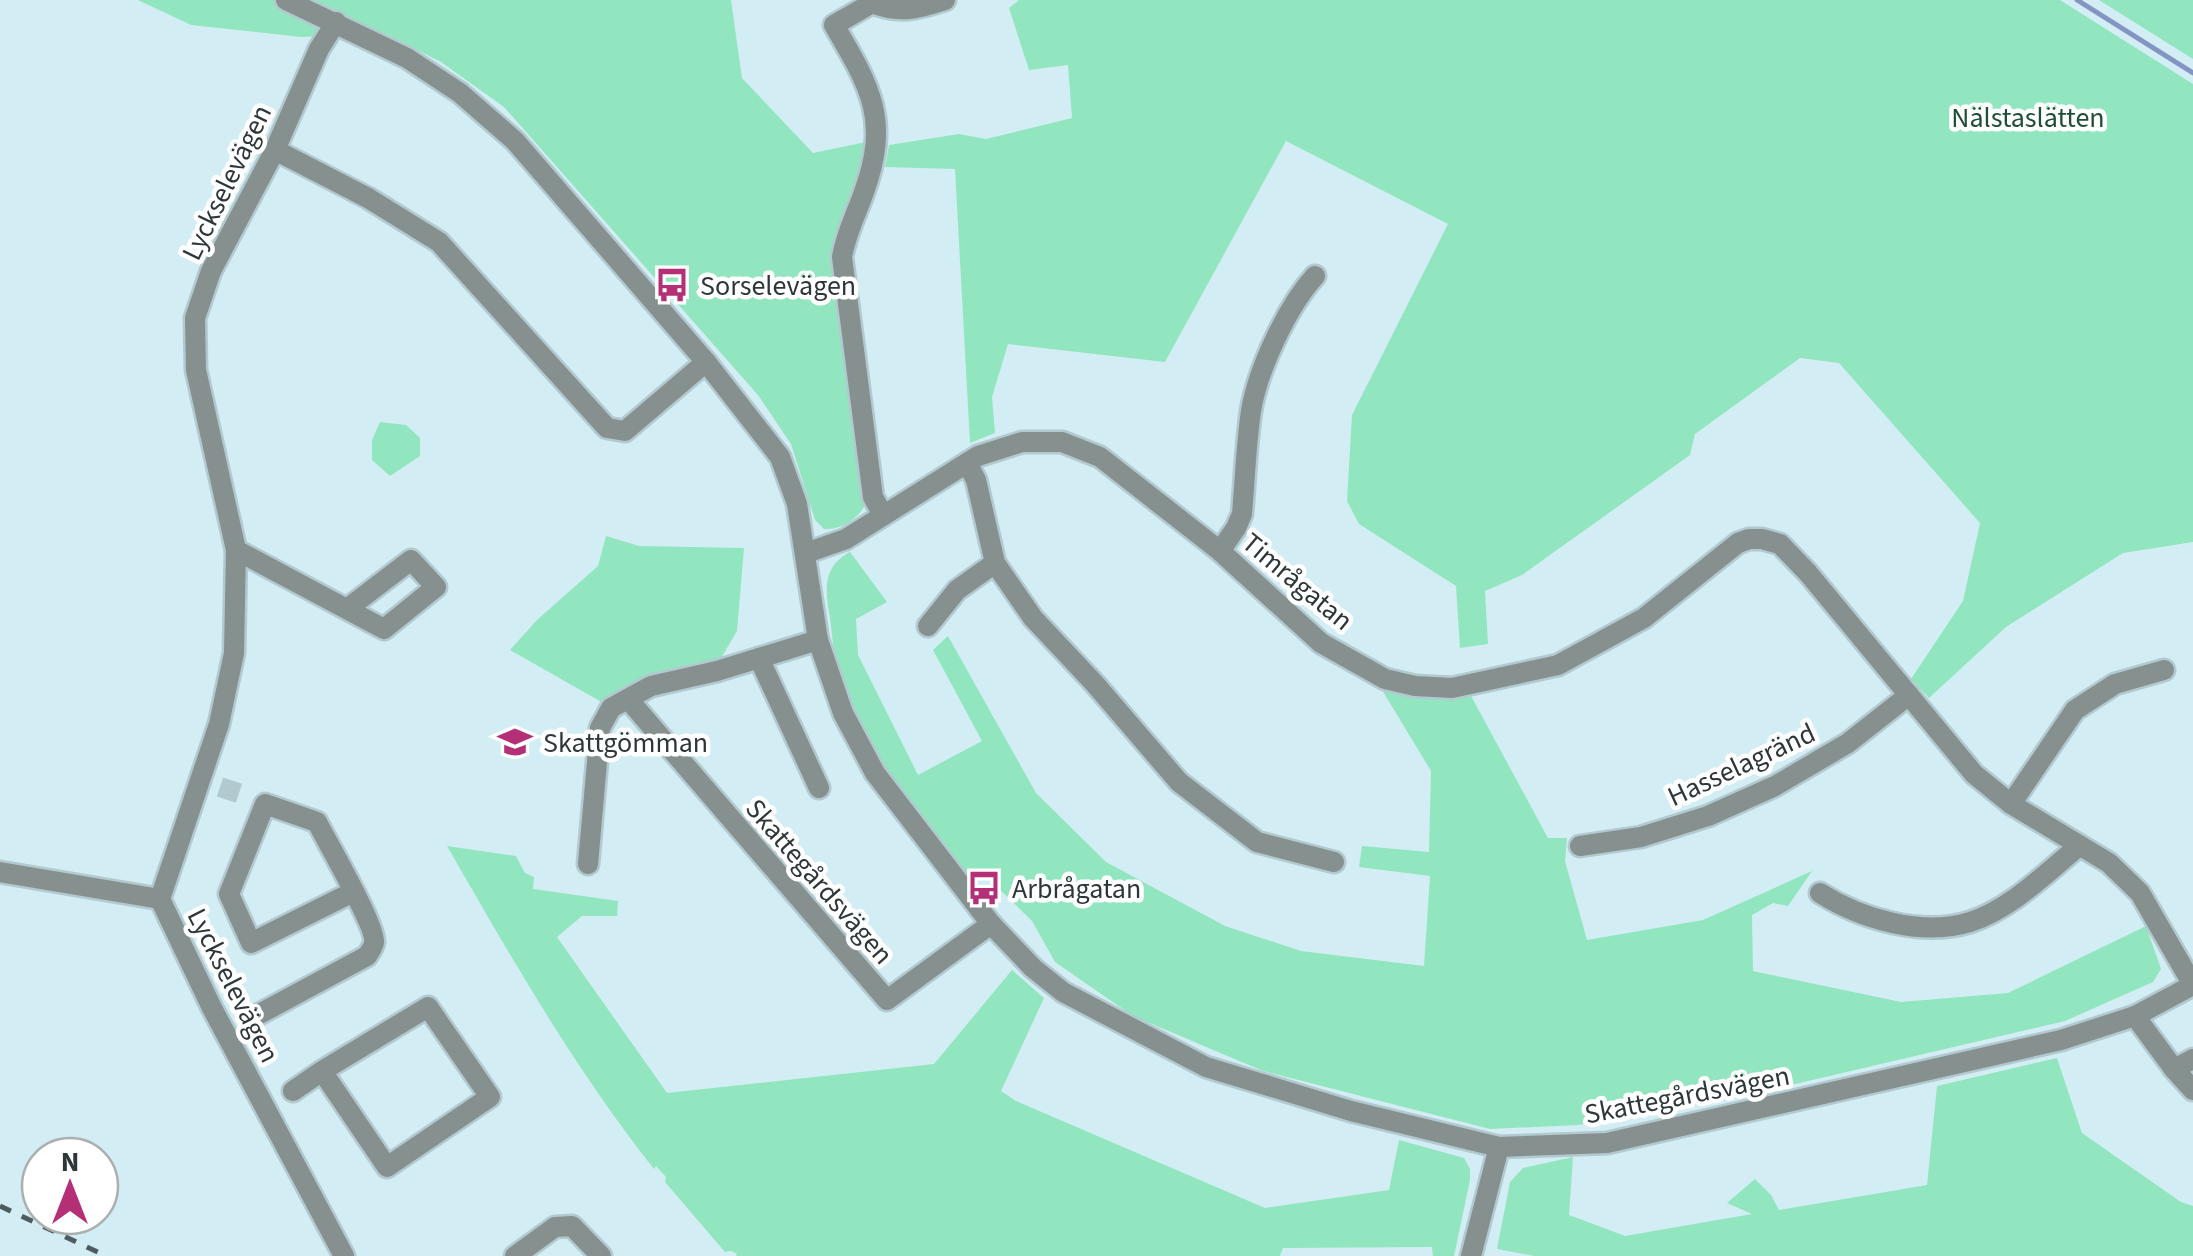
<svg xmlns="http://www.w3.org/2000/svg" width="2193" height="1256" font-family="'Source Sans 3',sans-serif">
<rect width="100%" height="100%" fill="#d3edf4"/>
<g fill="#92e6bf">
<path d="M138,0H731L742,78L813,153L866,142L865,161L832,253L867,502C859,518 843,530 824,529L815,520L791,444L758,395L504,107L441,62L386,34L301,37L191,25Z"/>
<polygon points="1019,0 2060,0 2193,84 2193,542 2123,553 2006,627 1929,698 1911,679 1963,601 1980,523 1839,363 1800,358 1695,434 1690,455 1522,575 1485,591 1488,644 1460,648 1456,586 1359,524 1347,501 1352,415 1448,224 1286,141 1165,362 1008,344 992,397 995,433 970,443 955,169 885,167 889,145 959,134 986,139 1072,118 1068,65 1029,70 1009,8"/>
<polygon points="2099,0 2193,0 2193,59"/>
<polygon points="380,422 406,425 420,438 420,456 390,476 372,460 372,440"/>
<polygon points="606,536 639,546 744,548 737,631 717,665 605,704 510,650 537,620 598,566"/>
<path d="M850,552L887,602L856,619L858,655L918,775L982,741L933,650L948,636L1036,793L1106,862L1225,926L1301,951L1424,966L1430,876L1359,867L1362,846L1429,852L1431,771L1379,685L1427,696L1470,694L1548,838H1567L1565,861L1587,940L1703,920L1812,871L1788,906L1773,903L1752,915L1753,971L1901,1002L2008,993L2146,926L2161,969L2153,982L2065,1021L1726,1100L1578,1125L1490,1129L1263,1071L1133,1016L1055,962L1032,921L983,873L973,880C919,815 860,748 837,665C833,650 832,633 830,618C825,590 822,567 850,552Z"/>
<path d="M447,846L516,856L525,873L534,877L533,889L618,901L617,916H582L557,937L667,1093L934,1064L1012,970L1044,998L1001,1091L1016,1101L1265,1208L1389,1190L1399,1140L1464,1158L1470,1169V1180L1454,1256H1433L1432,1247L1283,1248L1280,1256H736L737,1254L731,1251L725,1252L665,1182L666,1177L656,1166L654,1169C574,1068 511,957 447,846Z"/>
<polygon points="2057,1058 2082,1133 2181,1202 2193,1206 2193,1256 1534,1256 1497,1249 1510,1182 1523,1168 1573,1157 1569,1215 1625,1236 1752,1214 1727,1203 1755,1179 1771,1195 1779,1210 1927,1185 1937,1086"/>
</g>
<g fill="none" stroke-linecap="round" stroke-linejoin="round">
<polyline stroke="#8494c3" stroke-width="5" points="2077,0 2193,73"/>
<polyline stroke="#b2c9cf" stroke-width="20" stroke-dasharray="20 10" stroke-linecap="butt" points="220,787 247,796"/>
<g stroke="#b2c9cf" stroke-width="25">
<g id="minor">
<path d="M872,3L834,25C871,88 890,120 864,192C856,215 846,233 842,257L873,497L883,515"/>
<path d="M872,3C899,14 918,9 945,0"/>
<polyline points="336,22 319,49 275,150 211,271 195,318 196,370 236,550 234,653 219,724 160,899 212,1008 344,1256"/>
<polyline points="275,150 368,198 439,242 607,428 625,431 706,362"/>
<polyline points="967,463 976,480 995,563 1033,618 1095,684 1179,782 1257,842 1334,862"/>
<polyline points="236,550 384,629 436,587 411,560 347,609"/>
<path d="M1220,551L1236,528L1242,514C1245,480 1246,445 1251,411C1258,369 1287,307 1315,276"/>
<polyline points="806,553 846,539 978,456 1022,442 1062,442 1100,457 1220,551 1321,643 1385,679 1415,686 1452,688 1558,665 1644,618 1738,543 1749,539 1762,539 1780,544 1808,573 1974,774 2011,804 2109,863 2140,893 2193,985"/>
<polyline points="928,626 957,590 995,563"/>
<polyline points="759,658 819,788"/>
<polyline points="628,699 887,1000 991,924"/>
<polyline points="2011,804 2075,710 2115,684 2164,670"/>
<polyline points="1580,846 1641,837 1708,816 1775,786 1848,743 1909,695"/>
<polyline points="588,864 600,728 611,708 651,686 717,671 818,640"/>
<polyline points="0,872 160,899"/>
<path d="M1820,893C1861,919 1922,937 1970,922C2011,909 2047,872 2079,846"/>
<polyline points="2135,1016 2174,1069 2193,1090"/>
<path d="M252,1018L367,956C369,953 374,946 374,942C376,926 327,842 317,822L265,804L229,894L251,943L353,892"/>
<polyline points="2174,1069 2193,1059"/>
<polyline points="293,1091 322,1071 387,1167 490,1097 428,1007 322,1071"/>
<polyline points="515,1256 555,1227 572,1226 601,1256"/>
<polyline points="1471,1256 1499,1147"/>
</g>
</g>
<g stroke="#b2c9cf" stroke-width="25">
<polyline id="tertiary" points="286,0 407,58 460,93 515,141 706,362 780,457 797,504 818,640 843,713 875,773 991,924 1033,968 1063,992 1206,1067 1351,1111 1499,1147 1607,1143 2061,1040 2135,1016 2193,985"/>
</g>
<use href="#minor" stroke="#85908f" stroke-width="20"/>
<use href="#tertiary" stroke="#85908f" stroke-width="20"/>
<polyline stroke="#4e5b5f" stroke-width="5" stroke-dasharray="12 12" stroke-linecap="butt" points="0,1206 106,1256"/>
</g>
<defs>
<g id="bus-bare" transform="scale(2.7)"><path d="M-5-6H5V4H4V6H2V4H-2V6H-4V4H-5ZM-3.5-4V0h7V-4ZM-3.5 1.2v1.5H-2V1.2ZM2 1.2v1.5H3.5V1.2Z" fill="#b42f75" stroke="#fff" stroke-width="2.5" paint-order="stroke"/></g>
<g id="school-bare" transform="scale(2.7)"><path d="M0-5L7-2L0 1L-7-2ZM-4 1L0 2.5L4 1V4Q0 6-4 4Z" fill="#b42f75" stroke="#fff" stroke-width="2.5" paint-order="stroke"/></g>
</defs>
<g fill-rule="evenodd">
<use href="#bus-bare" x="672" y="285"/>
<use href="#school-bare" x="515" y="742"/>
<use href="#bus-bare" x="984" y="888"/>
</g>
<g text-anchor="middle" stroke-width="9" stroke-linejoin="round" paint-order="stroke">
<g font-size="28" fill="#204d3a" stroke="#fff">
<text x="2028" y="127">Nälstaslätten</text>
</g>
<g font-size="28" fill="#2d373a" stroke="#fff">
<text transform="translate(226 182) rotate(-64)" y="10">Lyckselevägen</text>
<text transform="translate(1298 581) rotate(40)" y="10">Timrågatan</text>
<text transform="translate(1741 764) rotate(-25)" y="10">Hasselagränd</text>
<text transform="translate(820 881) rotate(49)" y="10">Skattegårdsvägen</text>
<text transform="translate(234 985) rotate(63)" y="10">Lyckselevägen</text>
<text transform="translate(1687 1094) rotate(-11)" y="10">Skattegårdsvägen</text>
</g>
<g font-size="28" fill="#2d373a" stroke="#fff" text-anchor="start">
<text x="700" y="295">Sorselevägen</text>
<text x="543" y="752">Skattgömman</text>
<text x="1012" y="898">Arbrågatan</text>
</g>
</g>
<g transform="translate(70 1186)"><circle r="48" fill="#ffffff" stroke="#abafb0" stroke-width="2.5"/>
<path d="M0-8L18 38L0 25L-18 38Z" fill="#b42f75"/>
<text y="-15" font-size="28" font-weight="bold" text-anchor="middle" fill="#2d373a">N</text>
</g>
</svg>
